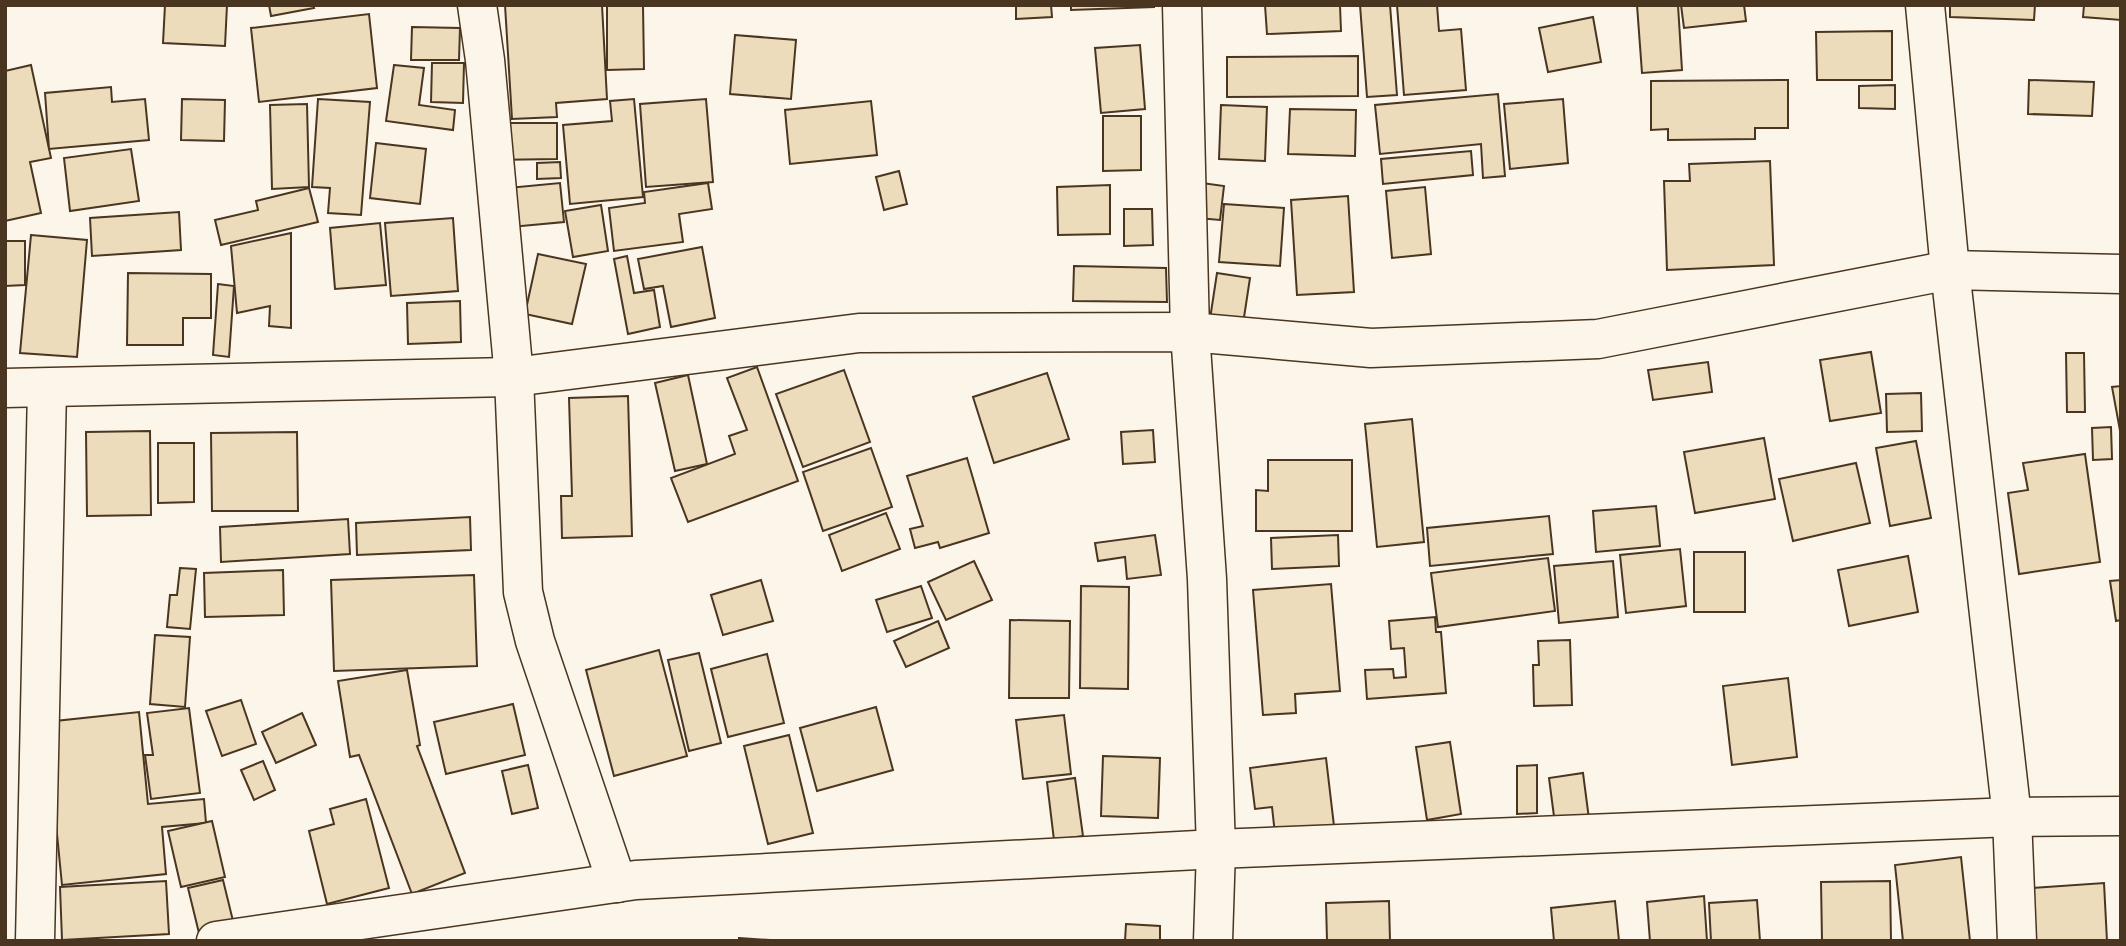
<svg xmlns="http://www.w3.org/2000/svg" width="2126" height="946" font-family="'PT Sans',sans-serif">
<rect width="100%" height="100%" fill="#fbf6e9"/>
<g fill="#ecdcbc" stroke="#4a3520" stroke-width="2">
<polygon points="165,5 227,5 225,46 163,43"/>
<polygon points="269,5 313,5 314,8 271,16"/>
<polygon points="505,5 602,5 607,99 556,103 557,117 512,119"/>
<polygon points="607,5 643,5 644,69 607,70"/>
<polygon points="1016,5 1051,5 1052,17 1016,19"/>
<polygon points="1071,5 1154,5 1154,7 1071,10"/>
<polygon points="1265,5 1340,5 1341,31 1267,34"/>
<polygon points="1360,5 1390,5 1397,95 1367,97"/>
<polygon points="1397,5 1437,5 1439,31 1461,29 1466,90 1404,95"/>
<polygon points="1637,5 1678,5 1682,70 1642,73"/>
<polygon points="1681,5 1744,5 1746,21 1684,28"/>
<polygon points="1950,5 2035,5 2034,20 1950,17"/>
<polygon points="2084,5 2121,5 2121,20 2083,17"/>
<polygon points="369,14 377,88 259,102 251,28"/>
<polygon points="1593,17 1601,62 1548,72 1539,28"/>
<polygon points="412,27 460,28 459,60 411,60"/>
<polygon points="1892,31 1892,80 1817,80 1816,32"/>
<polygon points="735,35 796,40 791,99 730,94"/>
<polygon points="1140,45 1145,109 1101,113 1095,48"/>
<polygon points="1358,56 1358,96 1227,97 1227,57"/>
<polygon points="432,63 464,63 463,103 431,102"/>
<polygon points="31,65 51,158 30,162 41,213 5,221 5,71"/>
<polygon points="394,65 424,68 419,105 455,110 453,130 386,121"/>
<polygon points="1788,80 1788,128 1755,128 1755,139 1668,140 1668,129 1651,130 1651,81"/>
<polygon points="2029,80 2094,82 2092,116 2028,114"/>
<polygon points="1895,85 1895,109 1859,108 1859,86"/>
<polygon points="111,87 112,102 145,99 149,140 49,149 45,93"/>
<polygon points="1498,94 1505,176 1483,178 1481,144 1380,154 1375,105"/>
<polygon points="182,99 225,100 224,141 181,140"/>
<polygon points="318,99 370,102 361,215 328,213 330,188 312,187"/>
<polygon points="634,99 643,197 570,204 563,125 612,121 610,101"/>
<polygon points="706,99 713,182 646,187 640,104"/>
<polygon points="1563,99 1568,163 1510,169 1504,104"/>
<polygon points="871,101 877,155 790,164 785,110"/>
<polygon points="307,104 309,187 272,189 270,105"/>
<polygon points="1221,105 1267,107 1265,161 1219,159"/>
<polygon points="1290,109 1356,110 1355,156 1288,154"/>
<polygon points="1103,116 1141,116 1141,170 1103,171"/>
<polygon points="498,123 557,123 557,159 498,160"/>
<polygon points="376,143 426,149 420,204 370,198"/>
<polygon points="131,149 139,201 70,211 64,158"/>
<polygon points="1471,151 1473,175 1383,184 1381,159"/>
<polygon points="1770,161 1774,265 1667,270 1664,181 1690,181 1689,164"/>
<polygon points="560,162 561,178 537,179 537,163"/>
<polygon points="899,171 907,204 884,210 876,177"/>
<polygon points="560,183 564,222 511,227 507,188"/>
<polygon points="708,183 712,209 679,214 683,242 614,251 609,208 645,203 644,192"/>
<polygon points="1202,183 1224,186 1220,220 1198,218"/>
<polygon points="1110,185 1110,234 1058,235 1057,187"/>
<polygon points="1425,187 1431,254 1392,258 1386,191"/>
<polygon points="309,188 318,222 221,245 215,220 258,210 256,201"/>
<polygon points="1348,196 1354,292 1297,295 1291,200"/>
<polygon points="1224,204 1284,208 1280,266 1219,262"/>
<polygon points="601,205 608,251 573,257 565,211"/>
<polygon points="1124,209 1152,209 1153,245 1124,246"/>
<polygon points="179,212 181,250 92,256 90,218"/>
<polygon points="453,218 458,291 391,296 385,223"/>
<polygon points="380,223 386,285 335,289 330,228"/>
<polygon points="291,233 291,328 269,326 270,306 237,313 231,246"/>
<polygon points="31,235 87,240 77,357 20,353"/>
<polygon points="5,241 25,241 25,285 5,286"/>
<polygon points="702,247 715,318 671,327 663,286 644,289 638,259"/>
<polygon points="538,254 586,264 572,324 525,314"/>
<polygon points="627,256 634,293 654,290 660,327 628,334 614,259"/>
<polygon points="1074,266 1166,268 1167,302 1073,301"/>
<polygon points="128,273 211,274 211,318 183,318 183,345 127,345"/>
<polygon points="1217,273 1250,278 1243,324 1210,319"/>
<polygon points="218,284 234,286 229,357 213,355"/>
<polygon points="460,301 461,342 408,344 407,303"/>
<polygon points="1871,352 1881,413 1830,421 1820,360"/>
<polygon points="2066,353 2084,353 2085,412 2067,412"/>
<polygon points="1708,362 1712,392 1653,400 1648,370"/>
<polygon points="757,367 798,481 688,522 671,478 735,454 729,436 747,430 727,378"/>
<polygon points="844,370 870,442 803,467 776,394"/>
<polygon points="1047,373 1069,439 994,463 973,397"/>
<polygon points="688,375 707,464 675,471 655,383"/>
<polygon points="2121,386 2121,436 2112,387"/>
<polygon points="1921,393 1922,431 1887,432 1886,394"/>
<polygon points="628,396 632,536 562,538 561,496 572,496 569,398"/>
<polygon points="1412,419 1424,542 1377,547 1365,424"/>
<polygon points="2111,427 2112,459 2093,460 2092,428"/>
<polygon points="1153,430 1155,462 1123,464 1121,432"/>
<polygon points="150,431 151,515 87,516 86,432"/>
<polygon points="297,432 298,511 212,511 211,433"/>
<polygon points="1764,438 1775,499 1695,513 1684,452"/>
<polygon points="1916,441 1931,518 1890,526 1876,448"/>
<polygon points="158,443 194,443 194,502 158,503"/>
<polygon points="871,448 892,507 823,531 803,472"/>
<polygon points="2085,454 2100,562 2019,574 2008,493 2028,490 2023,463"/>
<polygon points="967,458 989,533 940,548 938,542 915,548 910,529 923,526 907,476"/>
<polygon points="1268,460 1352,460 1352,531 1256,531 1256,490 1268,491"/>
<polygon points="1856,463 1870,523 1793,541 1779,479"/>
<polygon points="1656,506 1660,546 1596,552 1593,511"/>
<polygon points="886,513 900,549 842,571 829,535"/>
<polygon points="1549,516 1553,554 1430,566 1427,528"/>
<polygon points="470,517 471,550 357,555 356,523"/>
<polygon points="348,519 350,554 221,562 220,527"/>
<polygon points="1155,535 1161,575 1127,579 1125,557 1098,561 1095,543"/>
<polygon points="1338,535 1339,566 1272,569 1271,538"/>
<polygon points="1680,549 1686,606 1626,613 1620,555"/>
<rect x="1694" y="552" width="51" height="60"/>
<polygon points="1908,556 1918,612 1849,626 1838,570"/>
<polygon points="1548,558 1555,611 1438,627 1431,573"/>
<polygon points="974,561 992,600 946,620 928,582"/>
<polygon points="1613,561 1618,617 1559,623 1554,566"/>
<polygon points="180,568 196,569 190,629 167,627 170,595 177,595"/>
<polygon points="283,570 284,615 205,617 204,573"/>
<polygon points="474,575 477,666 334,671 331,580"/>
<polygon points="761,580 773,621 723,635 711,595"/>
<polygon points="2121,580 2121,620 2116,621 2110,581"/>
<polygon points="1331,584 1340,691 1295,694 1296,713 1263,715 1253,590"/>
<polygon points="921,586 932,618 887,632 876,600"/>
<polygon points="1081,586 1129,587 1128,689 1080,688"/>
<polygon points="1435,617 1436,632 1441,632 1446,693 1367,699 1365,670 1393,669 1394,678 1406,677 1404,648 1391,649 1389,621"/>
<polygon points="1010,620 1070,621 1069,698 1009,698"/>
<polygon points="938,621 949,648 906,667 894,641"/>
<polygon points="155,635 190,637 185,707 150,704"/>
<polygon points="1570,640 1572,705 1534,706 1533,665 1539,665 1538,641"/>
<polygon points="659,650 687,756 614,776 586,670"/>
<polygon points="699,653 721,743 689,751 668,660"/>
<polygon points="767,654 784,723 728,737 711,669"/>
<polygon points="407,670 420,745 417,746 465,873 412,894 359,755 350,757 338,681"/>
<polygon points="1788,678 1797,757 1732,765 1723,686"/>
<polygon points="241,700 256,744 222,756 206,711"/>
<polygon points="513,704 525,755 446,774 434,722"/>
<polygon points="876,707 893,770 817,791 800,728"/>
<polygon points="189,708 200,793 151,799 145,755 153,755 147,713"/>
<polygon points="139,712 148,804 204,799 206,823 162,827 166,874 62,885 46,722"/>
<polygon points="302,713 316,745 276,763 262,732"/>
<polygon points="1064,715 1071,774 1023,779 1016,720"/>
<polygon points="789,735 813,833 768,844 744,746"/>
<polygon points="1450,742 1461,814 1427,820 1416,747"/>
<polygon points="1103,756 1160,758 1158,818 1101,816"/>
<polygon points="1326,758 1334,826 1275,834 1272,807 1255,809 1250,768"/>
<polygon points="263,761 275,790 254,800 241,770"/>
<polygon points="528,765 538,808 512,814 502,771"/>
<polygon points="1537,765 1537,813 1517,814 1517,766"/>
<polygon points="1583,773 1589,819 1555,824 1549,778"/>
<polygon points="1075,778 1083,836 1054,840 1047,782"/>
<polygon points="366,799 389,888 327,904 309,831 334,824 330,809"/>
<polygon points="212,821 225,877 181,887 168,831"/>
<polygon points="1961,857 1970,941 1903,941 1895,865"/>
<polygon points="223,880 234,925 199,933 188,888"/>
<polygon points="166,881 169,934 62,940 60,887"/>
<polygon points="1890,881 1891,941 1822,941 1821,882"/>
<polygon points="2104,883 2107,941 2035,941 2031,888"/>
<polygon points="1704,896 1707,941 1650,941 1647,902"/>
<polygon points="1757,900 1760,941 1711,941 1709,903"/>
<polygon points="1389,901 1390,941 1327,941 1326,903"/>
<polygon points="1615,901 1619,941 1554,941 1551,908"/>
<polygon points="1126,924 1160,926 1160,941 1125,941"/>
<polygon points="739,938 769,940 769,941 739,941"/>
</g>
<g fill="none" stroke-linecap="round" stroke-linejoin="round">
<g stroke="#4a3520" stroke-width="41">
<g id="street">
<polyline points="477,5 485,60 514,377 523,592 535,641 617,883"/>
<polyline points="1182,5 1190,332 1207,579 1216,849 1213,941"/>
<polyline points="1925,5 1950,270 2012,817 2017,941"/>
<polyline points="5,388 514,377 859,333 1190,332 1371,348 1598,339 1950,270 2121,274"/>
<polyline points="35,941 47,389"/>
<polyline points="216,941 636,880 1216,849 2012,817 2121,816"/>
</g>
</g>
<use href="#street" stroke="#fbf6e9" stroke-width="38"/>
</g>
<rect width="2126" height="946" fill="none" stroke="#4a3520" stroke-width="14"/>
</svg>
